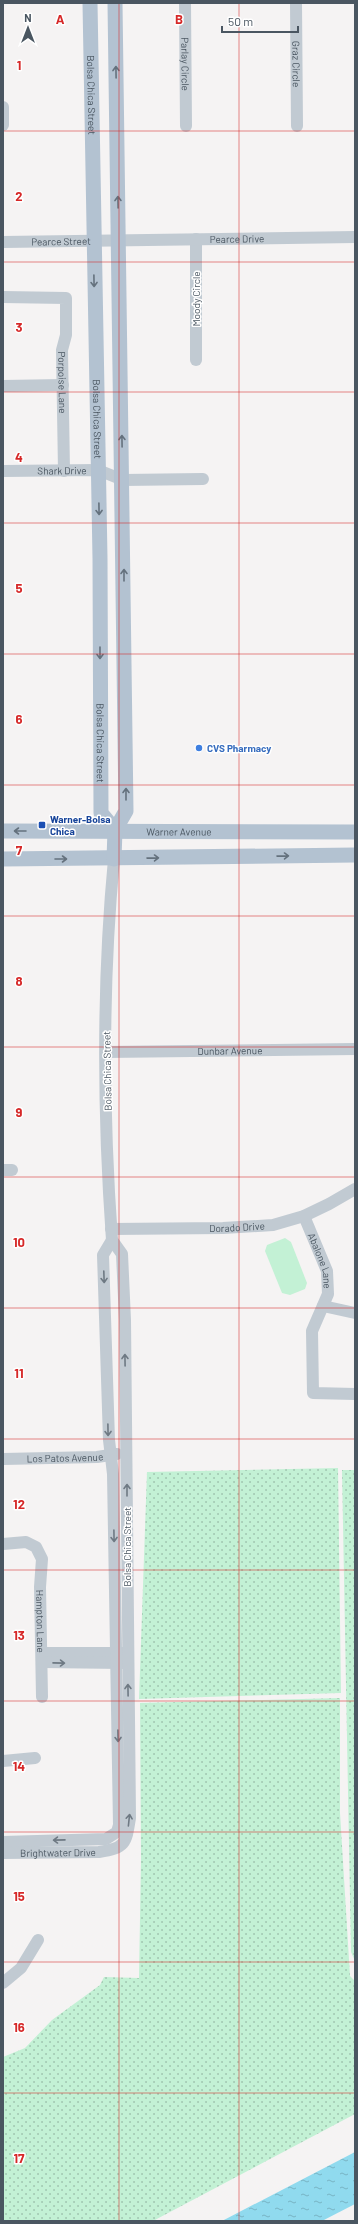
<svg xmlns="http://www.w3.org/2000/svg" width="358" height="2224" font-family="Barlow,sans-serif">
<defs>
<pattern id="grass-dots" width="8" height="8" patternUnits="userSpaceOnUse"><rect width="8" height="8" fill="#c3f1d5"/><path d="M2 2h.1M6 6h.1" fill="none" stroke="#a0c6b0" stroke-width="1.8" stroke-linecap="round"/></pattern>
<pattern id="water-ripples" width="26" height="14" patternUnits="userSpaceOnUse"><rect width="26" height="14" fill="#90daee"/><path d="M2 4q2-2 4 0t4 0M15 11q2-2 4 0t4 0" fill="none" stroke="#78b4c4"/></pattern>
</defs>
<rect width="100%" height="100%" fill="#f5f3f3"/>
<g fill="url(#grass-dots)">
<polygon points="338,1468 341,1693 139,1699 147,1472"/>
<polygon points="342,1470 355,1470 355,1961 351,1952"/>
<polygon points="340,1698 340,1813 350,1976 355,1981 355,2114 153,2221 3,2221 3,2057 25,2048 52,2020 100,1985 104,1977 139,1978 141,1858 140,1703"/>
</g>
<polygon fill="#c3f1d5" points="285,1238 291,1242 307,1283 305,1289 290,1295 282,1293 265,1251 267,1245"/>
<polygon fill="url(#water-ripples)" points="355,2152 355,2204 322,2221 222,2221"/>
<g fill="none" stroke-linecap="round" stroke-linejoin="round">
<g stroke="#c1cad2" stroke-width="12">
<path id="s1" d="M185,3L186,126"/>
<path id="s2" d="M296,3L297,126"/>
<polyline points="3,107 3,125"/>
<polyline points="196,239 196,360"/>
<path id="s3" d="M3,242L355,237"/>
<path id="s4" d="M3,297L66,298V335L62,350L64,471"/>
<polyline points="3,386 63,385"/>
<path id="s5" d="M3,471L98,470L123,480L203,479"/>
<path id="s6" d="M106,1052L355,1049"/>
<polyline points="3,1170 12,1170"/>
<path id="s7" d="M304,1216L327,1271L328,1294L312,1331L313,1393L355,1394"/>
<path id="s8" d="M111,1229L223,1228L273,1225L304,1216L329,1204L355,1189"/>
<polyline points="323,1306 355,1313"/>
<path id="s9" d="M3,1459L97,1457L117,1454"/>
<path id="s10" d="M3,1544L26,1542L36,1547L42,1559L40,1587L42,1697"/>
<polyline points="42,1653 123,1653"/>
<polyline points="42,1662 123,1663"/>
<polyline points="3,1761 35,1758"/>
<polyline points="3,1842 106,1839 117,1832 119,1825 113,1474 109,1440 103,1255 112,1240"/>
<path id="s11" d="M3,1853L99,1852C126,1848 126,1843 130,1818L125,1320L122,1254L112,1240C103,1114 102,985 114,859"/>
<polyline points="3,1983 21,1968 38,1940"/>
</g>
<g stroke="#b3c2d1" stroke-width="15">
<path id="s12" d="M90,3L100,558L101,813L115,830"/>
<path id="s13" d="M3,831L355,832"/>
<polyline points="3,859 355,855"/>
<polyline points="114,859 115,830 126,811 115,3"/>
</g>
</g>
<defs><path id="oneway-shaft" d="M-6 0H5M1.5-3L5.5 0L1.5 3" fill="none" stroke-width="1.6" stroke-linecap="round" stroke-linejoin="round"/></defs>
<g stroke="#64717d">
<use href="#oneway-shaft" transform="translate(116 72) rotate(-91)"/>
<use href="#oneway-shaft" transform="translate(118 202) rotate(-91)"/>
<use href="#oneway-shaft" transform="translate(94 281) rotate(89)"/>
<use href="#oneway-shaft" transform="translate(122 441) rotate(-91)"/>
<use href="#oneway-shaft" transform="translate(99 509) rotate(89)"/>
<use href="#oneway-shaft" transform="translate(124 575) rotate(-90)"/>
<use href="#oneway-shaft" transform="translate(100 653) rotate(90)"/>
<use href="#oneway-shaft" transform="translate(126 794) rotate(-90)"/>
<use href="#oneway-shaft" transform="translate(20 831) rotate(180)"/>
<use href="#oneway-shaft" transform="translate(283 856) rotate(-1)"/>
<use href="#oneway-shaft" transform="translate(153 858) rotate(-1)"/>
<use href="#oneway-shaft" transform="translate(61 859)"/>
</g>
<g stroke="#6e7983">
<use href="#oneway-shaft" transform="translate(104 1277) rotate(88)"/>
<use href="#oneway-shaft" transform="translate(125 1360) rotate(-91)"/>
<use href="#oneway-shaft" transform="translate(108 1430) rotate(89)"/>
<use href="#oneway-shaft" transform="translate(127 1490) rotate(-90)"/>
<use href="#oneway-shaft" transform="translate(114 1536) rotate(89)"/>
<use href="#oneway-shaft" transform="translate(59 1663) rotate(1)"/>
<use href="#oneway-shaft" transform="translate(128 1690) rotate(-91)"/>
<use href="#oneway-shaft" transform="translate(118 1736) rotate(89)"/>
<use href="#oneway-shaft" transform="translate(129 1820) rotate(-84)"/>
<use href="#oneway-shaft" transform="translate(59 1840) rotate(179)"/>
</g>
<path fill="none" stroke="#d62828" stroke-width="1" stroke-opacity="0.55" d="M119,3V2221M239,3V2221M3,131H355M3,262H355M3,392H355M3,523H355M3,654H355M3,785H355M3,916H355M3,1047H355M3,1177H355M3,1308H355M3,1439H355M3,1570H355M3,1701H355M3,1832H355M3,1962H355M3,2093H355"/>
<circle fill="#3f7fe0" stroke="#fff" stroke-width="1.5" cx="199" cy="748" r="4"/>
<rect fill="#1a4fb4" stroke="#fff" stroke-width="1.5" x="38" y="821" width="8" height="8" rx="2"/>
<g text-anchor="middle" stroke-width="3" stroke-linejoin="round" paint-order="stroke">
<g font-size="10" fill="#4a5661" stroke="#fff">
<text dy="4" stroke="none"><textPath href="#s1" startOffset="61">Parlay Circle</textPath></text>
<text dy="4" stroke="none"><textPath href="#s2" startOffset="61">Graz Circle</textPath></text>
<text dy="4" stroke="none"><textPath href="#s12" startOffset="92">Bolsa Chica Street</textPath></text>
<text dy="4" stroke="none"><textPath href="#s3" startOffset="234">Pearce Drive</textPath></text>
<text dy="4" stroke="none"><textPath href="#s3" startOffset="58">Pearce Street</textPath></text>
<text transform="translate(196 299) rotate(-90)" y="4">Moody Circle</text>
<text dy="4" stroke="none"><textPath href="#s4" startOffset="148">Porpoise Lane</textPath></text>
<text dy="4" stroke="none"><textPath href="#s12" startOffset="416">Bolsa Chica Street</textPath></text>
<text dy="4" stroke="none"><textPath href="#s5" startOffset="59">Shark Drive</textPath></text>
<text dy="4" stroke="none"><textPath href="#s12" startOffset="740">Bolsa Chica Street</textPath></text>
<text dy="4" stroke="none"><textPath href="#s13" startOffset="176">Warner Avenue</textPath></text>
<text dy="4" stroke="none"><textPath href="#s6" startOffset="124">Dunbar Avenue</textPath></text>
<text transform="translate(107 1071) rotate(-91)" y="4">Bolsa Chica Street</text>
<text dy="4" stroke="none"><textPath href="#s8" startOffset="126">Dorado Drive</textPath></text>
<text dy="4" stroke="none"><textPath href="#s7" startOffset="48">Abalone Lane</textPath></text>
<text dy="4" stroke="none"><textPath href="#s9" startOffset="62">Los Patos Avenue</textPath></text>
<text transform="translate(127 1547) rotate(-90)" y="4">Bolsa Chica Street</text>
<text dy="4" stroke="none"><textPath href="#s10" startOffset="110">Hampton Lane</textPath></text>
<text dy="4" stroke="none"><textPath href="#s11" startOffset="55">Brightwater Drive</textPath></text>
</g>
<g font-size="10" font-weight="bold" fill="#366cbe" stroke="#fff" text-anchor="start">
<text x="207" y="752">CVS Pharmacy</text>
</g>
<g font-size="10" font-weight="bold" fill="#164399" stroke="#fff" text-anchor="start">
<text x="50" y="823">Warner-Bolsa<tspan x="50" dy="12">Chica</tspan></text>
</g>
</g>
<g font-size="13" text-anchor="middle" font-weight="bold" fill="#d62828" stroke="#fff" stroke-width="3" stroke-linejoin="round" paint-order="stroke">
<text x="60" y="24">A</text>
<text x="179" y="24">B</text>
<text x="19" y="70">1</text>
<text x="19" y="201">2</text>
<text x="19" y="332">3</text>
<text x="19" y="462">4</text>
<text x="19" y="593">5</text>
<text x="19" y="724">6</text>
<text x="19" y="855">7</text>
<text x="19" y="986">8</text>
<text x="19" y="1117">9</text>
<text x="19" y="1247">10</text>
<text x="19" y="1378">11</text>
<text x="19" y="1509">12</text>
<text x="19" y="1640">13</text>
<text x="19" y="1771">14</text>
<text x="19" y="1901">15</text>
<text x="19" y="2032">16</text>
<text x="19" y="2163">17</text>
</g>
<rect width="358" height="2224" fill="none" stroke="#4a5661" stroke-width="8"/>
<g transform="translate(28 28)" stroke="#ffffff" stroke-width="3" paint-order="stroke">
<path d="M0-3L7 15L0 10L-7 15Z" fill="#4a5661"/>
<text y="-6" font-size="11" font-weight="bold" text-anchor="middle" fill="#4a5661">N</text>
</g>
<path d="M222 26v6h76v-6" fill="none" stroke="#4a5661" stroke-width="2"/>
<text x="228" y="26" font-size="12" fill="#4a5661" stroke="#ffffff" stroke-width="3" paint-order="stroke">50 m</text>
</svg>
